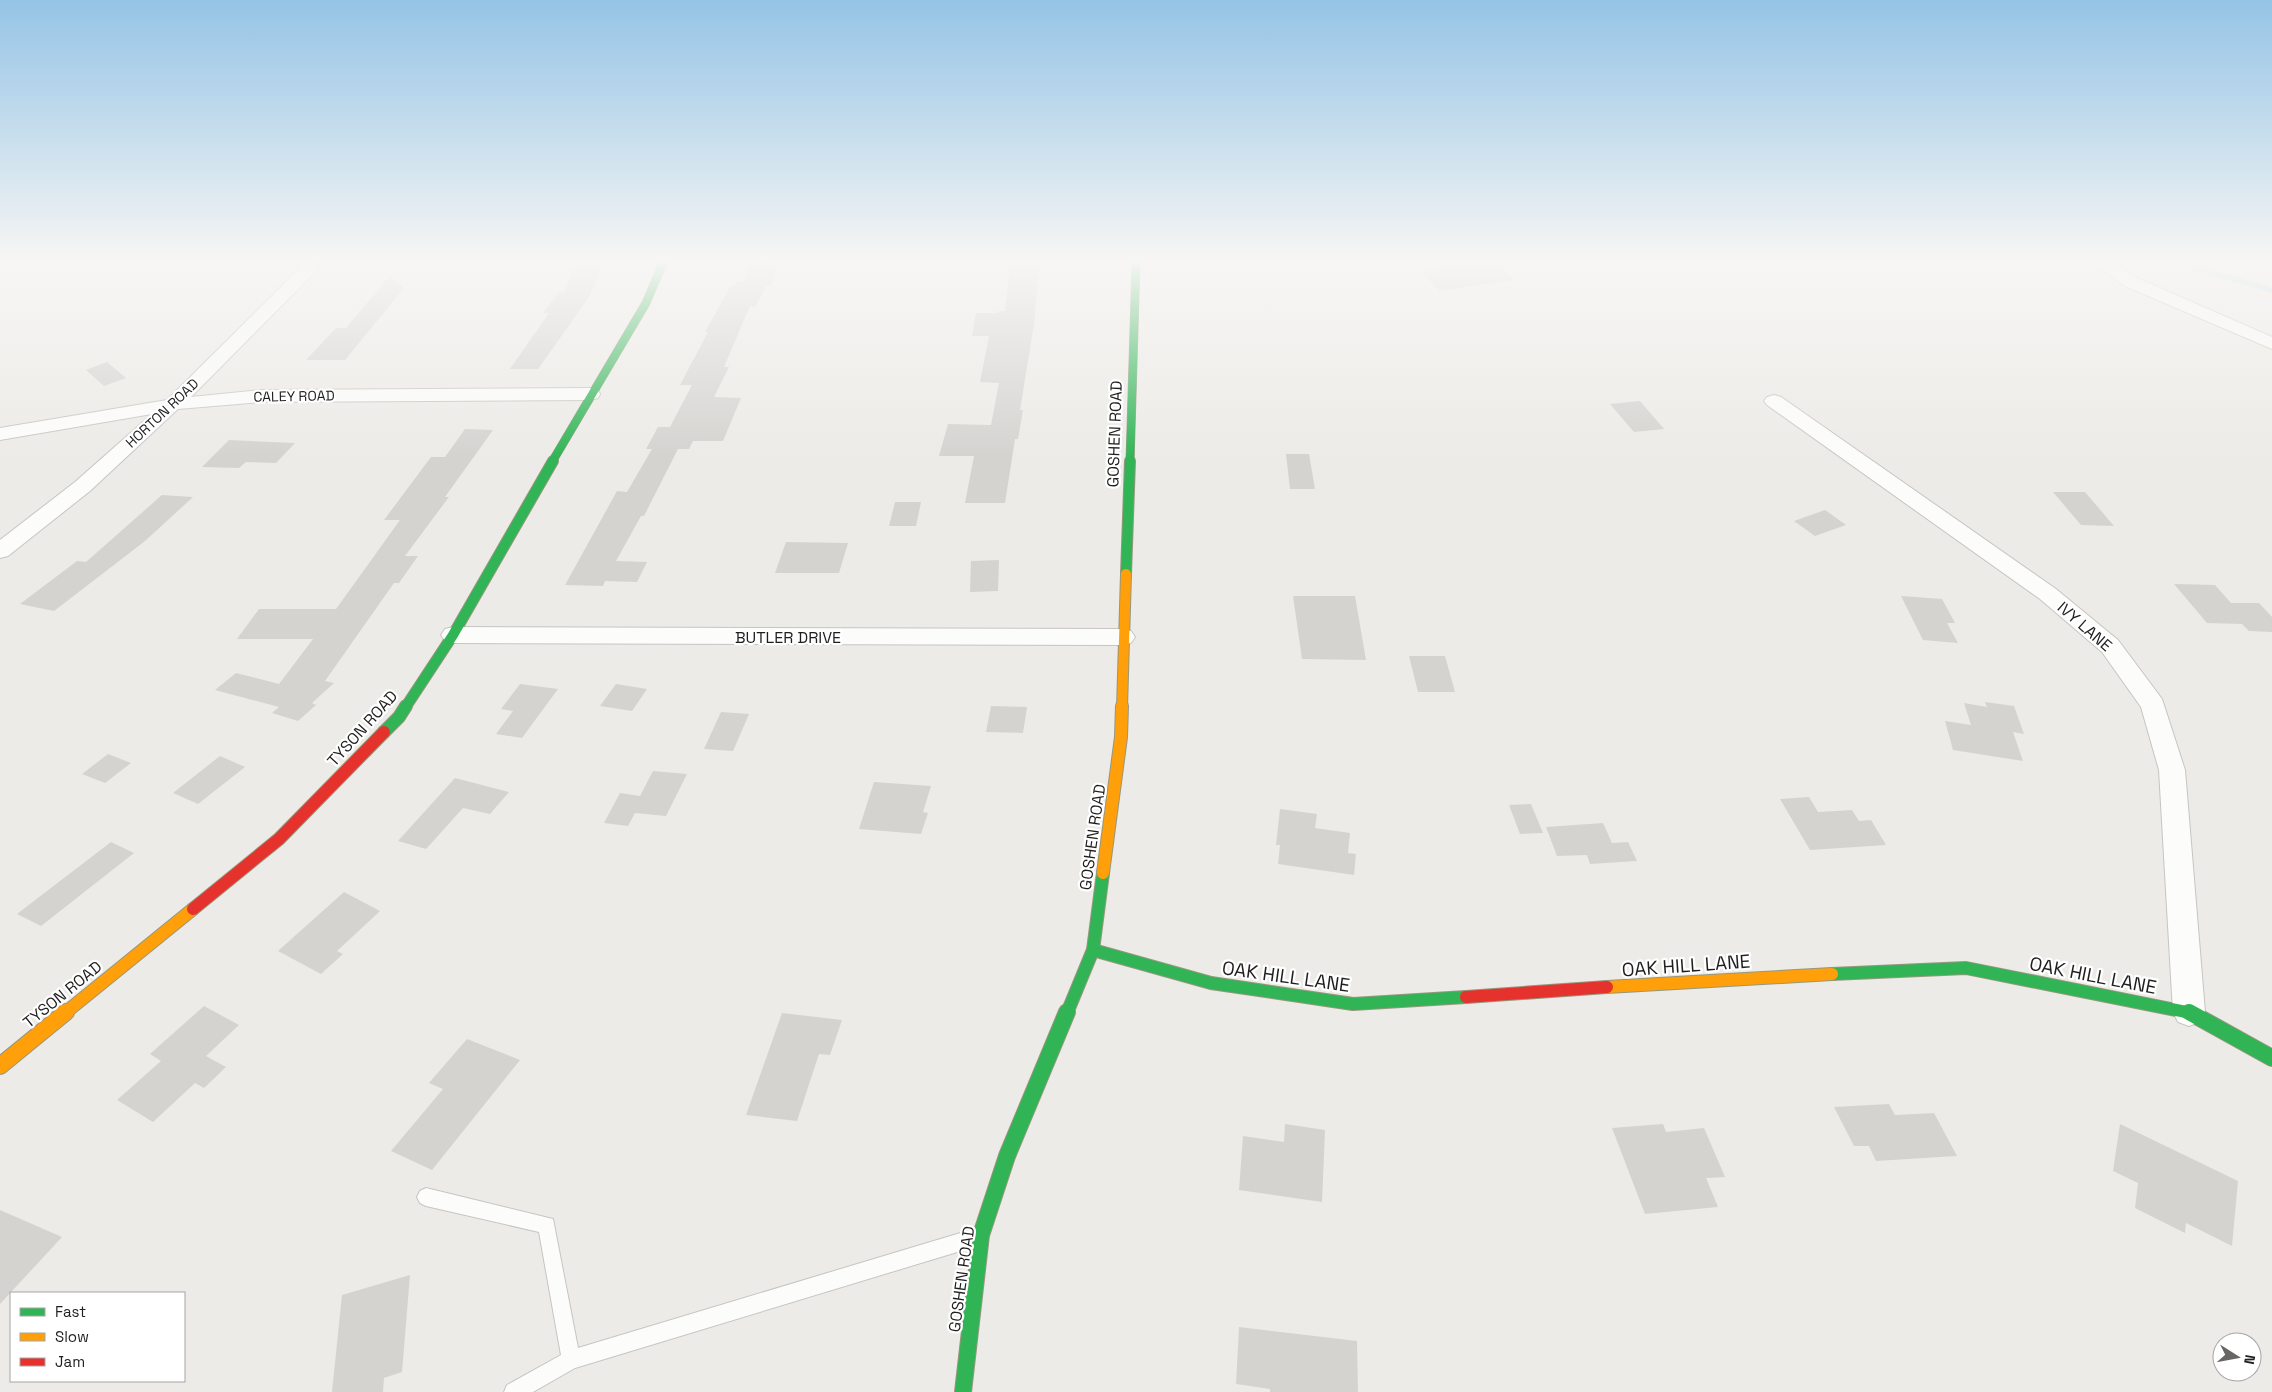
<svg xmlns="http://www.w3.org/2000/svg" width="2272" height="1392" font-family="'Space Grotesk',sans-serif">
<rect width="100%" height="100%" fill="#edebe7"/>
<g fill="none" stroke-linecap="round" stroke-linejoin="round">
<polyline stroke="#b8dce3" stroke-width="5.5" points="2179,263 2272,290"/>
</g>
<g fill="#d5d3d0">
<polygon points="577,263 603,263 589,297 538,369 510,369 549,313 543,313 559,292 564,293"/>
<polygon points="750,263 778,263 771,286 766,286 755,307 750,306 724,367 729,367 714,397 741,398 723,441 693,441 689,449 678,449 644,516 641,516 616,561 647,562 637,582 605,581 603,586 565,585 617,491 627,492 652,449 646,449 658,427 670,427 692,385 680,385 708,332 705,332 730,287 734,287 738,281 744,281"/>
<polygon points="1014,263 1037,263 1039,265 1034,324 1020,410 1023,410 1018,439 1015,439 1005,503 965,503 974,456 939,456 948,424 991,425 999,383 980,382 989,336 972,336 976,313 998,313 999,311 1005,311 1010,265 1014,265"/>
<polygon points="1482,263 1496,263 1514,280 1440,291 1421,272"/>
<polygon points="390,276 404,288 345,360 306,360 336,328 346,328"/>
<polygon points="107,362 126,378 104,386 86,370"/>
<polygon points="1640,401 1664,429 1634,432 1610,404"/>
<polygon points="465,429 493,430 445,497 449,497 405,556 418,556 399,583 394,583 325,681 334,683 312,703 316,705 298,721 272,713 279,707 215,690 236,673 279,684 313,639 237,639 259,609 336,609 400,520 384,520 431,457 445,457"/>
<polygon points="229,440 295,443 276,463 246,462 239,468 202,467"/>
<polygon points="1286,454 1309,454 1315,489 1290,489"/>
<polygon points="2053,492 2085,492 2114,526 2081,525"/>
<polygon points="162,495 193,497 145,541 54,611 20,604 77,561 86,562"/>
<polygon points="895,502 921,502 916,526 889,526"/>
<polygon points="1825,510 1846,525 1815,536 1794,521"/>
<polygon points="786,542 848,543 839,573 775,573"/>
<polygon points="999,560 998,591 970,592 971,561"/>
<polygon points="2174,584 2215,585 2231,603 2259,603 2272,617 2272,632 2249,631 2242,624 2207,623"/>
<polygon points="1293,596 1355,596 1366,660 1302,659"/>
<polygon points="1901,596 1942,599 1955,623 1947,623 1958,643 1923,640"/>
<polygon points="1409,656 1445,656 1455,692 1418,692"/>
<polygon points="520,684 558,689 522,738 496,734 513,711 501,709"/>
<polygon points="616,684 647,689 632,711 600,706"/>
<polygon points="1985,702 2014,706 2024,734 2013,732 2023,761 1953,750 1945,721 1971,725 1964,703 1987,707"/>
<polygon points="991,706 1027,707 1023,733 986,732"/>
<polygon points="721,712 749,714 733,751 704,749"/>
<polygon points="108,754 131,763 105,783 82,774"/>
<polygon points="220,756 245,767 198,804 173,793"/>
<polygon points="653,771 687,774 666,816 635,813 628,826 604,823 620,793 640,796"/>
<polygon points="455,778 509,792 490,814 463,808 426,849 398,841"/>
<polygon points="874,782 931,786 923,812 928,813 921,834 859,829"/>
<polygon points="1809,797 1818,812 1852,810 1859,821 1871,820 1886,845 1810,850 1780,799"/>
<polygon points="1531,804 1543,833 1520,834 1509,805"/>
<polygon points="1280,809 1317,814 1315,828 1350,833 1348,853 1356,854 1354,875 1278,864 1280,845 1276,845"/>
<polygon points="1603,823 1612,843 1628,842 1637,861 1590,864 1587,855 1557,856 1546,827"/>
<polygon points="111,842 134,853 41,926 17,914"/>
<polygon points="344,892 380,911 337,951 343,954 321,974 278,951"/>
<polygon points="204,1006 239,1025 206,1056 226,1067 204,1088 195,1083 153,1122 117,1100 161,1061 150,1054"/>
<polygon points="782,1013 842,1020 830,1055 819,1054 797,1121 746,1115"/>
<polygon points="467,1039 520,1060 432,1170 391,1151 443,1089 429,1083"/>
<polygon points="1889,1104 1895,1115 1934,1113 1957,1156 1876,1161 1869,1146 1854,1146 1834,1107"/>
<polygon points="1285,1124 1325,1130 1322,1202 1239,1190 1243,1136 1284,1142"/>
<polygon points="1663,1124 1666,1132 1704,1128 1725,1177 1706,1178 1718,1207 1645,1214 1612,1128"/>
<polygon points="2120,1124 2238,1181 2232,1246 2186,1223 2185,1233 2135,1208 2138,1183 2113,1171"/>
<polygon points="0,1210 62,1237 0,1304"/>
<polygon points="410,1275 402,1372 384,1378 383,1392 332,1392 342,1295"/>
<polygon points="1239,1327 1357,1341 1358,1392 1270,1392 1270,1389 1236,1384"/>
</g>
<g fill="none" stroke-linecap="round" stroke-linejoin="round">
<g stroke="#c6c5c3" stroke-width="2">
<polygon id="lane" points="426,1188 553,1219 578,1348 977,1228 983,1231 986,1237 983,1243 977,1246 575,1368 533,1392 504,1392 507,1385 561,1355 539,1232 426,1206 420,1203 417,1197 420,1191"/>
</g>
<g stroke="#c6c5c3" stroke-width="2">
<g id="street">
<polygon points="303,263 319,263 315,272 191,397 262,390 591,388 598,390 600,394 598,398 591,400 262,402 178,409 90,491 8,556 0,558 0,540 75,482 152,414 0,440 0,428 167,400 301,267"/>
<polygon points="2093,263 2112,263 2137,278 2272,337 2272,349 2125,286"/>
<polygon points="1774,395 1781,397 2056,589 2118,640 2162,699 2185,770 2205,1012 2200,1022 2189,1026 2178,1022 2173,1012 2159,770 2141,707 2102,652 2040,599 1767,405 1764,401 1767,397"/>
<polygon points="453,627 1123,629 1131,631 1135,637 1131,643 1123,645 453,643 445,641 441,635 445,629"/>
</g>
</g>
<g stroke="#97977e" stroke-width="9">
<g id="fast-far3">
<polyline points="552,462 646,303 663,263"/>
<polyline points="1130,462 1136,263"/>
</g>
</g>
<g stroke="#97977e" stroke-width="12">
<g id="fast-far2">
<polyline points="1126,574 1130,461"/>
<polyline points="405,708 453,635 553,461"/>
</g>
</g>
<g stroke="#97977e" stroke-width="14">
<g id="fast-far1">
<polyline points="384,732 399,717 406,706"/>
<polyline points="1093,950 1211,983 1353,1004 1466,997"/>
<polyline points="1832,974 1966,968 2191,1013"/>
<polyline points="1067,1013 1093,950 1103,873"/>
</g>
</g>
<g stroke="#97977e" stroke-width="18">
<g id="fast">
<polyline points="2189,1012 2272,1058"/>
<polyline points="963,1392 981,1235 1007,1156 1067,1012"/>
</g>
</g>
<g stroke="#97977e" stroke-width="12">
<polyline id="slow-far2" points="1122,708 1126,574"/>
</g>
<g stroke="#97977e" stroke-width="14">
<g id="slow-far1">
<polyline points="1103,873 1121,737 1122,706"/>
<polyline points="1607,987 1832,974"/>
<polyline points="65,1013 193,909"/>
</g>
</g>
<g stroke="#97977e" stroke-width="18">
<polyline id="slow" points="0,1066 66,1012"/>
</g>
<g stroke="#97977e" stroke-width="14">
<g id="jam">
<polyline points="193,909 279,839 384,732"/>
<polyline points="1466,997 1607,987"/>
</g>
</g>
<use href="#lane" fill="#fcfcfb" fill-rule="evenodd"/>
<use href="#street" fill="#fcfcfb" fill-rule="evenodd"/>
<use href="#fast-far3" stroke="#30b455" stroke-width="8"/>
<use href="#fast-far2" stroke="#30b455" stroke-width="10"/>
<use href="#fast-far1" stroke="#30b455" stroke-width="12"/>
<use href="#fast" stroke="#30b455" stroke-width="16"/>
<use href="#slow-far2" stroke="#ff9f0a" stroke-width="10"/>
<use href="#slow-far1" stroke="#ff9f0a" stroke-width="12"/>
<use href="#slow" stroke="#ff9f0a" stroke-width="16"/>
<use href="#jam" stroke="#e5322d" stroke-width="12"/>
</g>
<linearGradient id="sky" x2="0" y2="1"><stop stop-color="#95c4e6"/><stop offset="0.57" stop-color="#f7f6f4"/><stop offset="1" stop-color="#f7f6f4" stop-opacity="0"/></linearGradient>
<rect width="2272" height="458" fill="url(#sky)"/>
<g text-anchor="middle" stroke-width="4.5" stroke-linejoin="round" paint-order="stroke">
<g font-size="14" fill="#1f1f1f" stroke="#fff">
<text transform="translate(294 396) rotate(-1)" y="5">CALEY ROAD</text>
<text transform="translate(162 413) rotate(-43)" y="5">HORTON ROAD</text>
</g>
<g font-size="16" fill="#1f1f1f" stroke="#fff">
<text transform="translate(1114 434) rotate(-88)" y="6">GOSHEN ROAD</text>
<text transform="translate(2085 626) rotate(41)" y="6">IVY LANE</text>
<text x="788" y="643">BUTLER DRIVE</text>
<text transform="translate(362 728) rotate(-48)" y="6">TYSON ROAD</text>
<text transform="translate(1092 837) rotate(-82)" y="6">GOSHEN ROAD</text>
<text transform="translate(62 994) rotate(-39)" y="6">TYSON ROAD</text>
<text transform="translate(961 1279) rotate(-82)" y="6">GOSHEN ROAD</text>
</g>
<g font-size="19" fill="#1f1f1f" stroke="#fff">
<text transform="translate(1686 965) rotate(-4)" y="7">OAK HILL LANE</text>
<text transform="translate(2093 975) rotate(11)" y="7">OAK HILL LANE</text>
<text transform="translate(1286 976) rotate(8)" y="7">OAK HILL LANE</text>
</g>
</g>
<rect x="10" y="1292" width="175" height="90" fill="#ffffff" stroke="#a5a5a5"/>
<rect x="20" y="1308" width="25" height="8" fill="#30b455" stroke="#a5a5a5"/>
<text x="55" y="1317" font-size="15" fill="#1f1f1f">Fast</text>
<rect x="20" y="1333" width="25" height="8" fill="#ff9f0a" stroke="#a5a5a5"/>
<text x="55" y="1342" font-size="15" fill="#1f1f1f">Slow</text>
<rect x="20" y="1358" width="25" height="8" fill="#e5322d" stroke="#a5a5a5"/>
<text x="55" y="1367" font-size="15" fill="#1f1f1f">Jam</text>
<g transform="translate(2237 1357) rotate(101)"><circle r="24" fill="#ffffff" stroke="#a5a5a5"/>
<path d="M0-4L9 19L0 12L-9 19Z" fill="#676665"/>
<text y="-8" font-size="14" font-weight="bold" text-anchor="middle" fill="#1f1f1f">N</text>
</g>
</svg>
